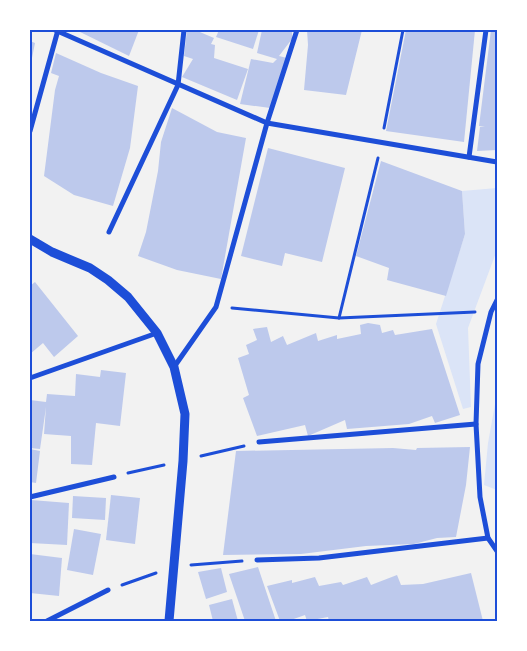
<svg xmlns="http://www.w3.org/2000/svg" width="527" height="651" font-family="Inter,sans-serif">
<rect width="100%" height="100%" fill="#f2f2f2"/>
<g fill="#dbe4f7">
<polygon points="497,188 497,250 468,328 471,407 463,409 436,324 465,234 462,191"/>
<polygon points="497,393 497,490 484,485 488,443"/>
</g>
<g fill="#bdc9ec">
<polygon points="76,30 139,30 129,56"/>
<polygon points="187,30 195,30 214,38 211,44 215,45 214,58 248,69 237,100 182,77 193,59 184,56"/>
<polygon points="219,30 259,30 253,49 216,37"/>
<polygon points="262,30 292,30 292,39 279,56 287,58 270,108 240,104 251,59 273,63 277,59 257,53"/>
<polygon points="307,30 362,30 346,95 304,90 308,45"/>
<polygon points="406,30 475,30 464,142 386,131"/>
<polygon points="491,30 497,30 497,150 477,151 480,127 485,127 479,126"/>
<polygon points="30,41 35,43 31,63 30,63"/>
<polygon points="56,53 101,73 138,86 130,148 113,206 74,195 44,176 55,90 59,76 51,73"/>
<polygon points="172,108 217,132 246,138 221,279 177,270 138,256 146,232 158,171 161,142"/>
<polygon points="268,148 345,168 322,262 285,253 282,266 241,256"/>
<polygon points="381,161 462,191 465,234 446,296 387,280 389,268 356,256"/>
<polygon points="35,282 78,336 54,357 43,343 30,354 30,286"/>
<polygon points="368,323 380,325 382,333 393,330 395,335 432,329 460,415 435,423 432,416 409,424 347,429 345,420 308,436 305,425 257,436 243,398 249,395 238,358 249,354 246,345 257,340 253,329 267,327 271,342 283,336 287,345 316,333 318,341 337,335 337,339 361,334 360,325"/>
<polygon points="101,370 126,373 120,426 96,423 92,465 71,464 71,436 44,434 46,407 40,449 30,448 30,400 46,402 47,394 75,396 76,374 100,377"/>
<polygon points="470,447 466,485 456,537 437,538 414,544 366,546 301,554 223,555 236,451 393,448 416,450 417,448"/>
<polygon points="30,449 40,451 36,483 30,482"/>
<polygon points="111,495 140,498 135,544 106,540"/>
<polygon points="73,496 106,498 105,520 72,518"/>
<polygon points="31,500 69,503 67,545 30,543"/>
<polygon points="74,529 101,534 93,575 67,570"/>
<polygon points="30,554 62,558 59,596 30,593"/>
<polygon points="258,567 276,621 245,621 229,574"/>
<polygon points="221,568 227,592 206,599 198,572"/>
<polygon points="471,573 483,621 329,621 328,617 307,621 305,615 288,621 280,621 267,586 292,580 292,583 315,577 319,586 341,582 343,585 367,577 371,585 397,575 401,585 423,584"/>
<polygon points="232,599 238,621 213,621 209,605"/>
</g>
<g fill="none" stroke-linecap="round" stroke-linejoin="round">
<g stroke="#1d4ed8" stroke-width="3">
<polyline points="384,128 403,30"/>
<polyline points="232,308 339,318 475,312"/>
<polyline points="339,318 378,158"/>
<polyline points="201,456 244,446"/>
<polyline points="128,473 164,465"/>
<polyline points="191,565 242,561"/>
<polyline points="122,585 156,573"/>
</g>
<g stroke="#1d4ed8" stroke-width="5">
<polyline points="55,30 267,123 497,162"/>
<polyline points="30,131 58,30"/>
<polyline points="469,157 486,30"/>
<polyline points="109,232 178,85 184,30"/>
<polyline points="497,300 491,312 478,364 476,424 480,497 488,538 497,551"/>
<polyline points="174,367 216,307 267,123 297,30"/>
<polyline points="30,378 157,333"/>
<polyline points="259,442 476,424"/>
<polyline points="30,497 114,477"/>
<polyline points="257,560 319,558 488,538"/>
<polyline points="47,621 108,590"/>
</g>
<polyline stroke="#1d4ed8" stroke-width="9" points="30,239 52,252 90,268 108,280 128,297 157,333 174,367 185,414 183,461 169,621"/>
</g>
<rect width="527" height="651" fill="none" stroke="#ffffff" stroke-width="62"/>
<rect x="31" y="31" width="465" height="589" fill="none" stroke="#1d4ed8" stroke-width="2"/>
</svg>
